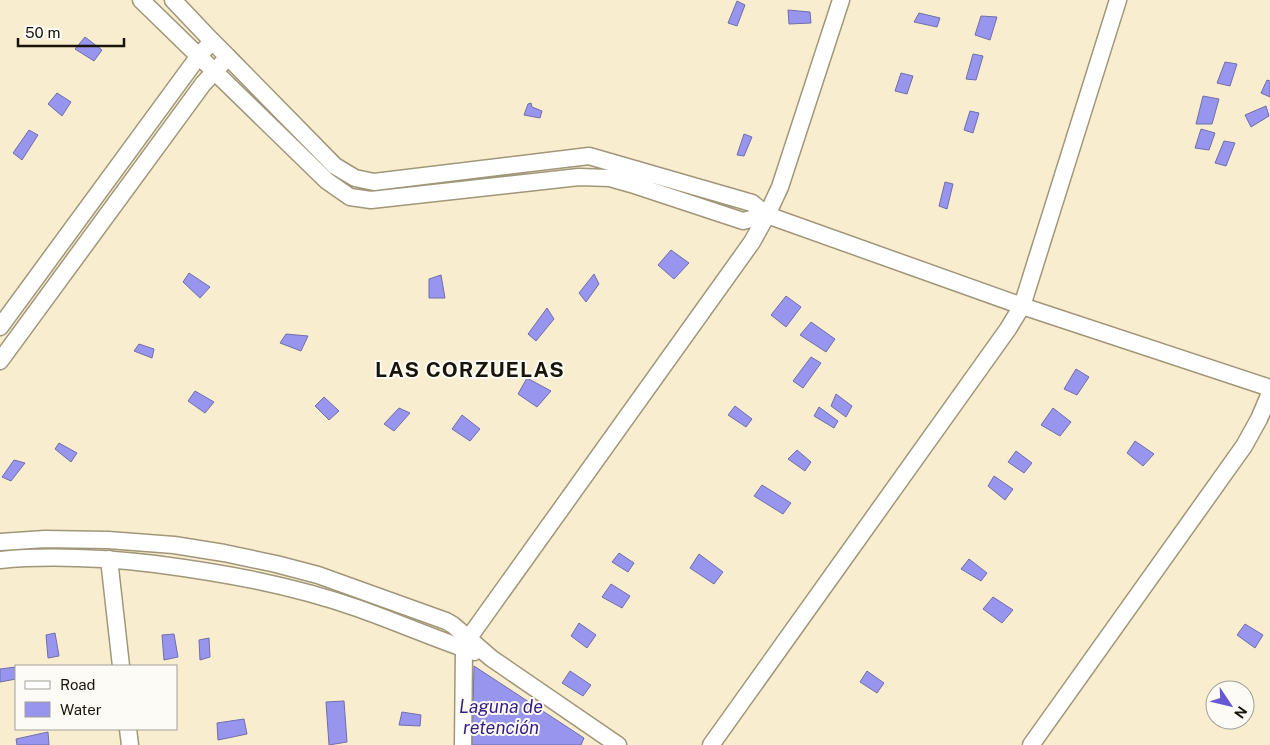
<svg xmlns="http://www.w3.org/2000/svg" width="1270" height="745" font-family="'Public Sans',sans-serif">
<rect width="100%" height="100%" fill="#f8edcf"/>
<g fill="#9795ee" stroke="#716eaa">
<polygon points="737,1 745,5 737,26 728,23"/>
<polygon points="788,10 810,12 811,23 789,24"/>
<polygon points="919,13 940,18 937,27 914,22"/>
<polygon points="981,16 997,17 990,40 975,35"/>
<polygon points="85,37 102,50 94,61 75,49"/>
<polygon points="973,54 983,56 976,80 966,79"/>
<polygon points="1225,62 1237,64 1230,86 1217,83"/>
<polygon points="901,73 913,76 907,94 895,91"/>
<polygon points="1267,80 1270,81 1270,97 1261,93"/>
<polygon points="57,93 71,102 62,116 48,104"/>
<polygon points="1203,96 1219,99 1212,124 1196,124"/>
<polygon points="531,103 532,107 542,111 540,118 524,115 528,104"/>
<polygon points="1266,106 1269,116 1251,127 1245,115"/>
<polygon points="970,111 979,113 973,133 964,130"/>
<polygon points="1201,129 1215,133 1209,150 1195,148"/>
<polygon points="29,130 38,135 22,160 13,153"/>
<polygon points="744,134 752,137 744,156 737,155"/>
<polygon points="1224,141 1235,143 1226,166 1215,163"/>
<polygon points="945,182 953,184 947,209 939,206"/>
<polygon points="671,250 689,263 674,279 658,265"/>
<polygon points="189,273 210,287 200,298 183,282"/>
<polygon points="594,274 599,284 586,302 579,293"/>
<polygon points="441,275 445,298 429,298 429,279"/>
<polygon points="786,296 801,307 786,327 771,315"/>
<polygon points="547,308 554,319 536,341 528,334"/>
<polygon points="811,322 835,339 826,352 800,335"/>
<polygon points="286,334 308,336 301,351 280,343"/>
<polygon points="139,344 154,349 152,358 134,351"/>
<polygon points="811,357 821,363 803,388 793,381"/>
<polygon points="1076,369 1089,377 1077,395 1064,389"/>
<polygon points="527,378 551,391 537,407 518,394"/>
<polygon points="195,391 214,402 205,413 188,401"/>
<polygon points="836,394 852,406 846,417 831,406"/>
<polygon points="324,397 339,411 329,420 315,406"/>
<polygon points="735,406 752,419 746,427 728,415"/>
<polygon points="819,407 838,421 834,428 814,416"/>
<polygon points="399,408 410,413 394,431 384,424"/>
<polygon points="1053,408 1071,422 1060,436 1041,425"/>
<polygon points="462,415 480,429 470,441 452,429"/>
<polygon points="1135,441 1154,454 1143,466 1127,453"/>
<polygon points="59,443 77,453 71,462 55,449"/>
<polygon points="797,450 811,462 805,471 788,459"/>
<polygon points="1016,451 1032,463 1024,473 1008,462"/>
<polygon points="14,460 25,463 11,481 2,477"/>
<polygon points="994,476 1013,489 1005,500 988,486"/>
<polygon points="762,485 791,503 783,514 754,496"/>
<polygon points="619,553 634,563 628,572 612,562"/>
<polygon points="699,554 723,572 714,584 690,568"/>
<polygon points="969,559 987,573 981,581 961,569"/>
<polygon points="611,584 630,596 622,608 602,597"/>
<polygon points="993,597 1013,610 1002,623 983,609"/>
<polygon points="579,623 596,635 587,648 571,636"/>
<polygon points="1245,624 1263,635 1255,648 1237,635"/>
<polygon points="55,633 59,656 48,658 46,635"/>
<polygon points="174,634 178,657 164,660 162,635"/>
<polygon points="209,638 210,657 200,660 199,640"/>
<polygon points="474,666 584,738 581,745 472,745"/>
<polygon points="16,667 16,679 0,682 0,669"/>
<polygon points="570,671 591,685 583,696 562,683"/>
<polygon points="867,671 884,683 877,693 860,682"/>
<polygon points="344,701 347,742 329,745 326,702"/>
<polygon points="402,712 421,715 420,726 399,725"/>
<polygon points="244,719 247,734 218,740 217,723"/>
<polygon points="48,732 49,745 17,745 16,739"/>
</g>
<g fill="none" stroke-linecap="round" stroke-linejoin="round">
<g stroke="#a09679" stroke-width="19">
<g id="minor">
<polyline points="141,0 327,181 350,197 371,200 579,177 610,178 631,184 743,221 767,215 752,203 589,156 374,182 355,178 335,166 228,57"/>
<polyline points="173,0 212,41"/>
<polyline points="767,215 1022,306 1270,388"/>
<polyline points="0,327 198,57 212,41 228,57 203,84 0,361"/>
<polyline points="0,542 45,539 108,540 174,545 224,553 276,564 318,575 446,621 453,625 491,658 618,745"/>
<polyline points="109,559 121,666"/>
<path d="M0,560C52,555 103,558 155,564C224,573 291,585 357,608C397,622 435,639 474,652"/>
<polyline points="128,729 130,745"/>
<polyline points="463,745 464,649 468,639 752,242 767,215 780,187 841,0"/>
<polyline points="711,745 1008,329 1022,306 1118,0"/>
<polyline points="1031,745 1244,446 1259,419 1270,393"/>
</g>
</g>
<use href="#minor" stroke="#fff" stroke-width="16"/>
</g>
<g text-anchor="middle" stroke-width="4" stroke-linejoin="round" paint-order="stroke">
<g font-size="18" font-style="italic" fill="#341e84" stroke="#fdfbf5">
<text x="501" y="713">Laguna de<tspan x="501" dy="21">retención</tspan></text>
</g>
<g font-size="21" font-weight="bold" letter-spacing="1" fill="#18140a" stroke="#fdfbf5">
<text x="470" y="377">LAS CORZUELAS</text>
</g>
</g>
<rect x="15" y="665" width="162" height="65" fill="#fdfbf5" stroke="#a19f97"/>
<rect x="25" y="681" width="25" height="8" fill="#ffffff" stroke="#a19f97"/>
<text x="60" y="690" font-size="15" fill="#18140a">Road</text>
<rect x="25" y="702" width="25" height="15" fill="#9795ee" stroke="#a19f97"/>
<text x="60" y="715" font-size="15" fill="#18140a">Water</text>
<g transform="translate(1230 705) rotate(125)"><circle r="24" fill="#fdfbf5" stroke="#a19f97"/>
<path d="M0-4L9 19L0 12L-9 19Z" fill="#6759d3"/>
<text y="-8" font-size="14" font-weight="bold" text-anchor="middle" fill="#18140a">N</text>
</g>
<path d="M18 38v8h106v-8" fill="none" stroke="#18140a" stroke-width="2.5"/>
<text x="25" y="38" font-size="15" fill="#18140a" stroke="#fdfbf5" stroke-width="4" paint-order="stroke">50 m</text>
</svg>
